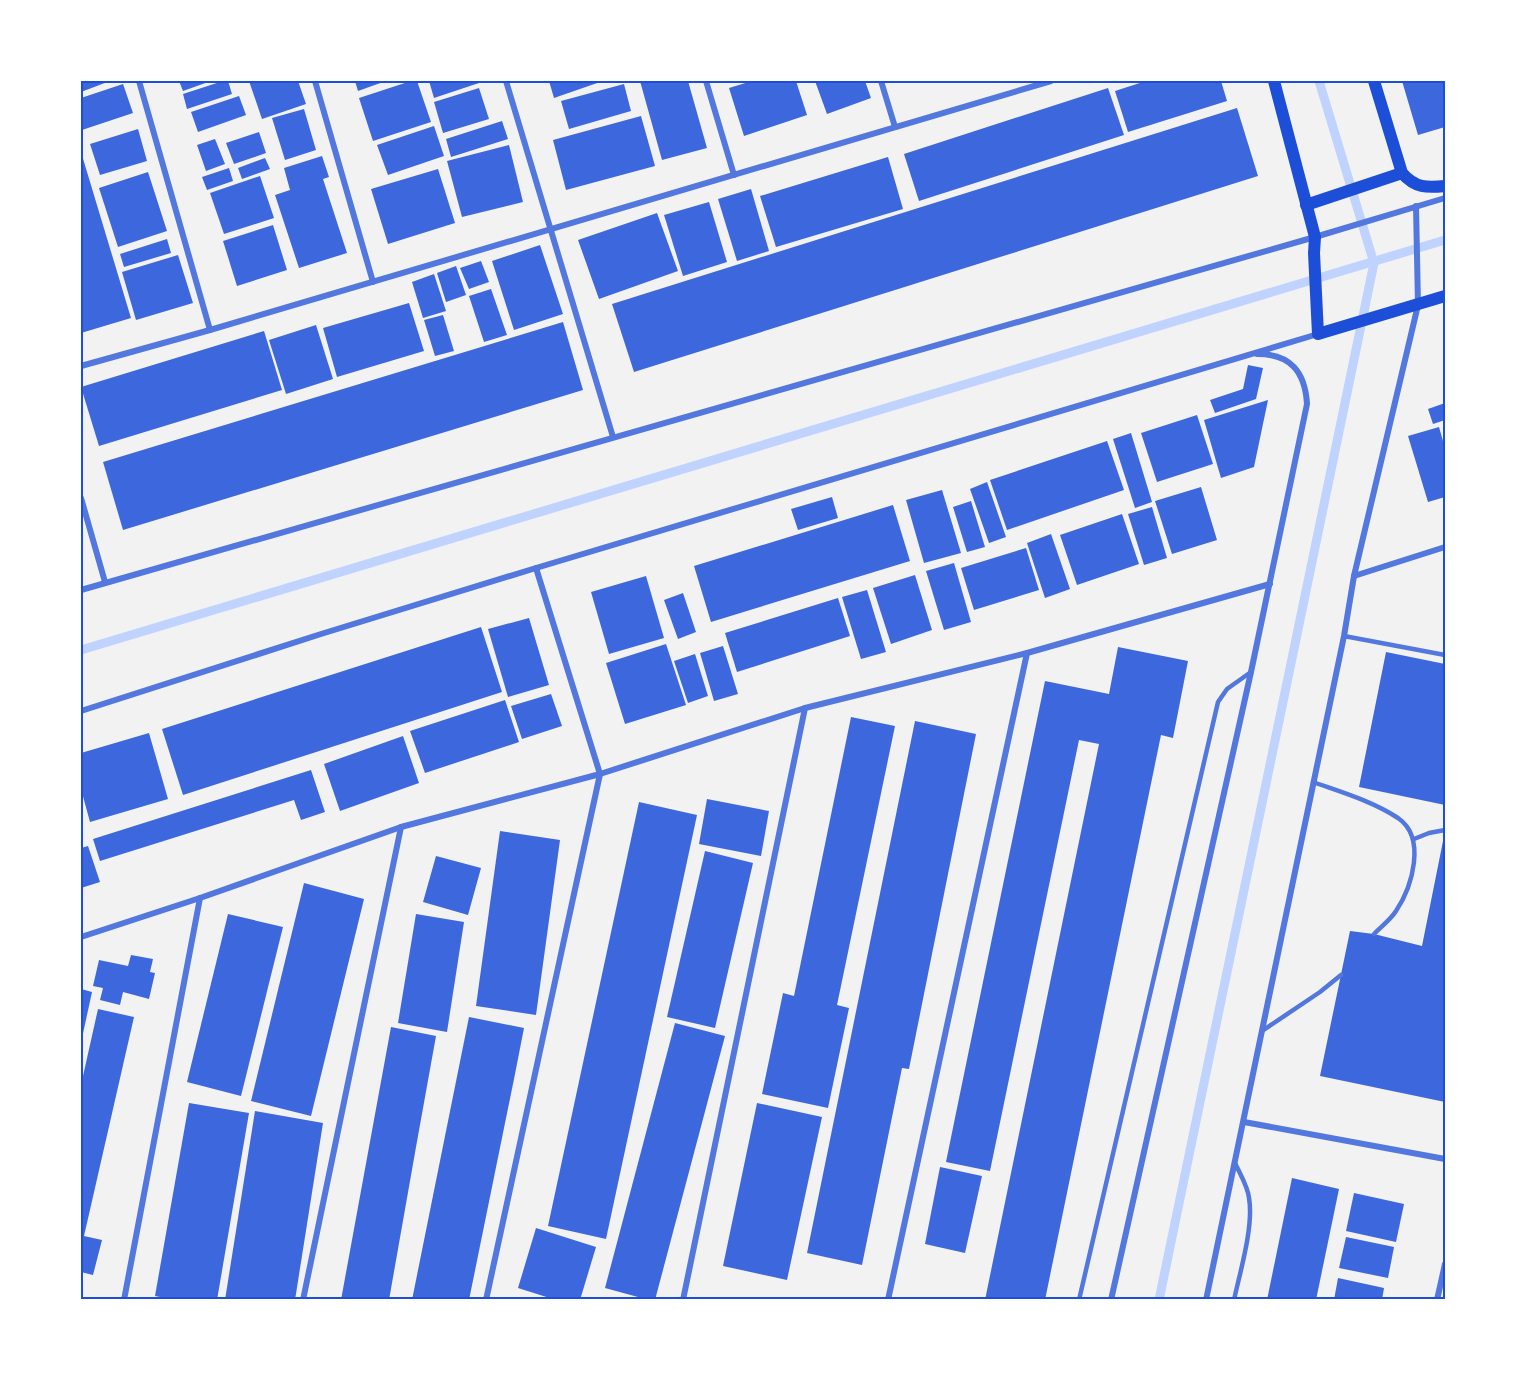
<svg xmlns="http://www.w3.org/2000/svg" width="1526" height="1381" font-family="'Open Sans',sans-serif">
<rect width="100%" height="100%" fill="#f2f2f2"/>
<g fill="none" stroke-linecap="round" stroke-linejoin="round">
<g stroke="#bfd3fe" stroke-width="9">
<polyline points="81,650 1445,240"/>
<polyline points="1159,1300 1374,263 1319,81"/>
</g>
</g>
<g fill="#3d67dc">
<polygon points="81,81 110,81 81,92"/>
<polygon points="179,81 211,81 183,91"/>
<polygon points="223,81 228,81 232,94 187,109 183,94"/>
<polygon points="249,81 298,81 306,104 262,119"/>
<polygon points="355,81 386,81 358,91"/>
<polygon points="411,81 417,81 431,122 373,141 359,98"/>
<polygon points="429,81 485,81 434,98"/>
<polygon points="549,81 603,81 554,98"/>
<polygon points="640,81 688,81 707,148 662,160"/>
<polygon points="752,81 796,81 807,115 744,136 729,88"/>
<polygon points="815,81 865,81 871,98 827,114"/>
<polygon points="1146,81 1221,81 1227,101 1128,132 1115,91"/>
<polygon points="1402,81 1445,81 1445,127 1418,135"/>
<polygon points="123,84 133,113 82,130 81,98"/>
<polygon points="624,84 631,111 569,129 561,101"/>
<polygon points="479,88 489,119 443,133 434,102"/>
<polygon points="1108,88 1124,135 919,201 904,154"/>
<polygon points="239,96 246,115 198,132 191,112"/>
<polygon points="1237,108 1258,176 634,372 612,304"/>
<polygon points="304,109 316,150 285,160 272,118"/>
<polygon points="641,116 655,166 566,190 553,140"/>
<polygon points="502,121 508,139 451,157 446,139"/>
<polygon points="434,126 444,156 388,175 377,145"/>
<polygon points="138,129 147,161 100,175 90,144"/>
<polygon points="259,132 266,153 234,164 226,143"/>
<polygon points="215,139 225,164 206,171 197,145"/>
<polygon points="509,145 523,202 462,217 447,161"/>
<polygon points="81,152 131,318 81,333"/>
<polygon points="322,156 329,177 323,179 347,253 299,268 275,195 290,190 284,168"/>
<polygon points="888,157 903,209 776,247 760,196"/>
<polygon points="265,158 270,169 242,179 238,168"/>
<polygon points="229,168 233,181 207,190 202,177"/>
<polygon points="438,169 455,223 388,244 371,189"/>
<polygon points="148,172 167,231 118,247 99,188"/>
<polygon points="260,176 274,218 224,234 210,193"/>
<polygon points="751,189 769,251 737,261 718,199"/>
<polygon points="709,202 727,262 683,276 664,215"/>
<polygon points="657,213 678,271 599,299 578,240"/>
<polygon points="273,225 287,270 237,286 223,241"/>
<polygon points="167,239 171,253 124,267 120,254"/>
<polygon points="540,245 563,314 514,330 492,261"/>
<polygon points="178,255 193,303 136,320 122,272"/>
<polygon points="481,261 489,282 469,289 460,268"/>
<polygon points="456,266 466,295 446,302 437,273"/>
<polygon points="434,274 446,311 423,318 412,282"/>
<polygon points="491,289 507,335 484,342 469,296"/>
<polygon points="409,303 424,351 337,377 323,328"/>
<polygon points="443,315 454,351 435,356 424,320"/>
<polygon points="563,322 583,390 123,530 103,462"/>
<polygon points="316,325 333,379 286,394 269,340"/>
<polygon points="264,331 282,390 99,446 81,387"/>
<polygon points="1248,365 1263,368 1256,399 1215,413 1210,400 1243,389"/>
<polygon points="1268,400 1254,467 1221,478 1204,420"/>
<polygon points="1445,403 1445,420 1433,424 1428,409"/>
<polygon points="1197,415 1213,464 1157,482 1141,433"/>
<polygon points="1439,427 1445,448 1445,497 1428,502 1408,436"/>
<polygon points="1131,433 1152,502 1135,508 1113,439"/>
<polygon points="1107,441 1124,490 1007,530 990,480"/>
<polygon points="987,482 1006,537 989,543 970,489"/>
<polygon points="1201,487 1217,540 1172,554 1155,501"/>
<polygon points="942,490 961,553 924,563 906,500"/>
<polygon points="832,497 838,518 798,530 791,509"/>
<polygon points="971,501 985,547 967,552 953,507"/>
<polygon points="893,505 910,561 711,622 694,566"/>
<polygon points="1152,507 1167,558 1144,565 1128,514"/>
<polygon points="1122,514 1139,564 1077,585 1060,535"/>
<polygon points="1051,534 1070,589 1045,598 1027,543"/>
<polygon points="1026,548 1039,590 974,610 961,568"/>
<polygon points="954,563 971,622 944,630 926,571"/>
<polygon points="915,575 932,630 891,644 873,588"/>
<polygon points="646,576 664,638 609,654 591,592"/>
<polygon points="867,590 886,652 861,659 842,597"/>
<polygon points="683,593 696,632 678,639 664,600"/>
<polygon points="838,598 850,636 737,672 725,633"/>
<polygon points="529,618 549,685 508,697 488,629"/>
<polygon points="481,627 502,692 183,795 162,729"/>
<polygon points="666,644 686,705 625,724 606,663"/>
<polygon points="723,646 738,694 714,701 700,653"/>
<polygon points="1118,647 1188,661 1173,738 1161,735 1045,1300 985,1300 1099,744 1079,740 990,1171 946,1162 956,1113 1045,681 1109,694"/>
<polygon points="1386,652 1445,664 1445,805 1359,787"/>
<polygon points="695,654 708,696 688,703 674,661"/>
<polygon points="551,694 562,726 522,739 511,706"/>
<polygon points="505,700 519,742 425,773 410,731"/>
<polygon points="851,717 895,726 837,1005 849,1008 828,1108 762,1094 783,993 794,996"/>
<polygon points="915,721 976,734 909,1069 902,1068 862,1265 807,1253"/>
<polygon points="149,733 168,799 90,822 81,789 81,753"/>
<polygon points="403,736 419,783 340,811 324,764"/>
<polygon points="311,770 325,812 301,820 294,800 100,861 93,839"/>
<polygon points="707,799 769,811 761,856 699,844"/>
<polygon points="639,802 697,815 606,1239 548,1226"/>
<polygon points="500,831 560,840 536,1015 476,1006"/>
<polygon points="1444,836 1445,1102 1320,1076 1350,931 1374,934 1422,946"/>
<polygon points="88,846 100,882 81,888 81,848"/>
<polygon points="705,851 753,863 715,1028 667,1017"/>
<polygon points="436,856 481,868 468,915 423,902"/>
<polygon points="304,883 364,899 311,1116 251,1101"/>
<polygon points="228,914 283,927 241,1096 187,1082"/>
<polygon points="416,914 464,922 447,1032 398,1023"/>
<polygon points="131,955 153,959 150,972 155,973 149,999 123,992 120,1005 100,1000 103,988 93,986 99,960 128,966"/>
<polygon points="81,989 92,992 82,1038 81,1038"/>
<polygon points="98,1009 134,1017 84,1236 102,1240 93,1275 81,1272 81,1085"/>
<polygon points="469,1017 524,1028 515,1074 469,1300 412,1300"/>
<polygon points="675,1023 725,1036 655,1300 649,1300 605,1288"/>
<polygon points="391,1027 436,1036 416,1147 389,1300 341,1300"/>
<polygon points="189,1103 249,1113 217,1300 175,1300 155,1296"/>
<polygon points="757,1103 822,1117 787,1280 723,1266"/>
<polygon points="255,1111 323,1123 295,1300 225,1300"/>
<polygon points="940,1167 982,1176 965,1253 925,1244"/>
<polygon points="1292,1178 1339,1189 1316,1300 1267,1300"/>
<polygon points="1354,1193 1404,1204 1396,1242 1346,1231"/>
<polygon points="536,1228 596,1247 580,1300 556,1300 518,1288"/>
<polygon points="1346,1237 1394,1247 1388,1278 1339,1268"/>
<polygon points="1338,1278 1384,1288 1382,1300 1334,1300"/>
</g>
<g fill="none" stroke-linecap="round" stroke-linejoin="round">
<g stroke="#5277de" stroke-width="4.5">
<polyline points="1344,636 1445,655"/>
<path d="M1313,782C1341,792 1372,801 1398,818C1427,838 1412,887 1396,911C1391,919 1381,927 1374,934"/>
<polyline points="1414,839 1429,833 1445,830"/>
<polyline points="1262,1031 1320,992 1341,975"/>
<polyline points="1079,1300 1218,702 1227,689 1251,672"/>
<path d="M1234,1300C1240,1272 1254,1226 1249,1198C1248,1187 1240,1174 1235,1163"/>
</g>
<g stroke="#5277de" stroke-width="6">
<polyline points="139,81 210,330"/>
<polyline points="315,81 373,282"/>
<polyline points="506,81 613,437"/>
<polyline points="706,81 734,175"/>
<polyline points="881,81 895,127"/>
<polyline points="81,366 210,330 1051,81"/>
<polyline points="81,498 105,582"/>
<polyline points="1354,576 1445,547"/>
<polyline points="81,590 1315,237 1445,198"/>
<polyline points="81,711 321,634 536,568 1318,334"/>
<polyline points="81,937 200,898 401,827 600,774 805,708 1027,653 1270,584"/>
<polyline points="1244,1122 1445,1159"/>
<polyline points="124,1300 200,898"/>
<polyline points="303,1300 401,827"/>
<polyline points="486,1300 600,774 536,568"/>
<polyline points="683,1300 805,708"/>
<polyline points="888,1300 1027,653"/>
<path d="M1111,1300L1251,672L1307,404C1305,372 1291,354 1257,354"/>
<polyline points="1206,1300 1344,636 1354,576 1418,305 1416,206"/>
<polyline points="1437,1300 1445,1264"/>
</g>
<g stroke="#1d4ed8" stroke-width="12">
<polyline points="1274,81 1315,237 1314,253 1318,334 1445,296"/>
<path d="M1374,81L1402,173C1415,188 1427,188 1445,186"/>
<polyline points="1306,205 1402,173"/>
</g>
</g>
<rect width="1526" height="1381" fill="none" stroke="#ffffff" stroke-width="165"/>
<rect x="82" y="82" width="1362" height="1216" fill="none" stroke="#1d4ed8" stroke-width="2"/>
</svg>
